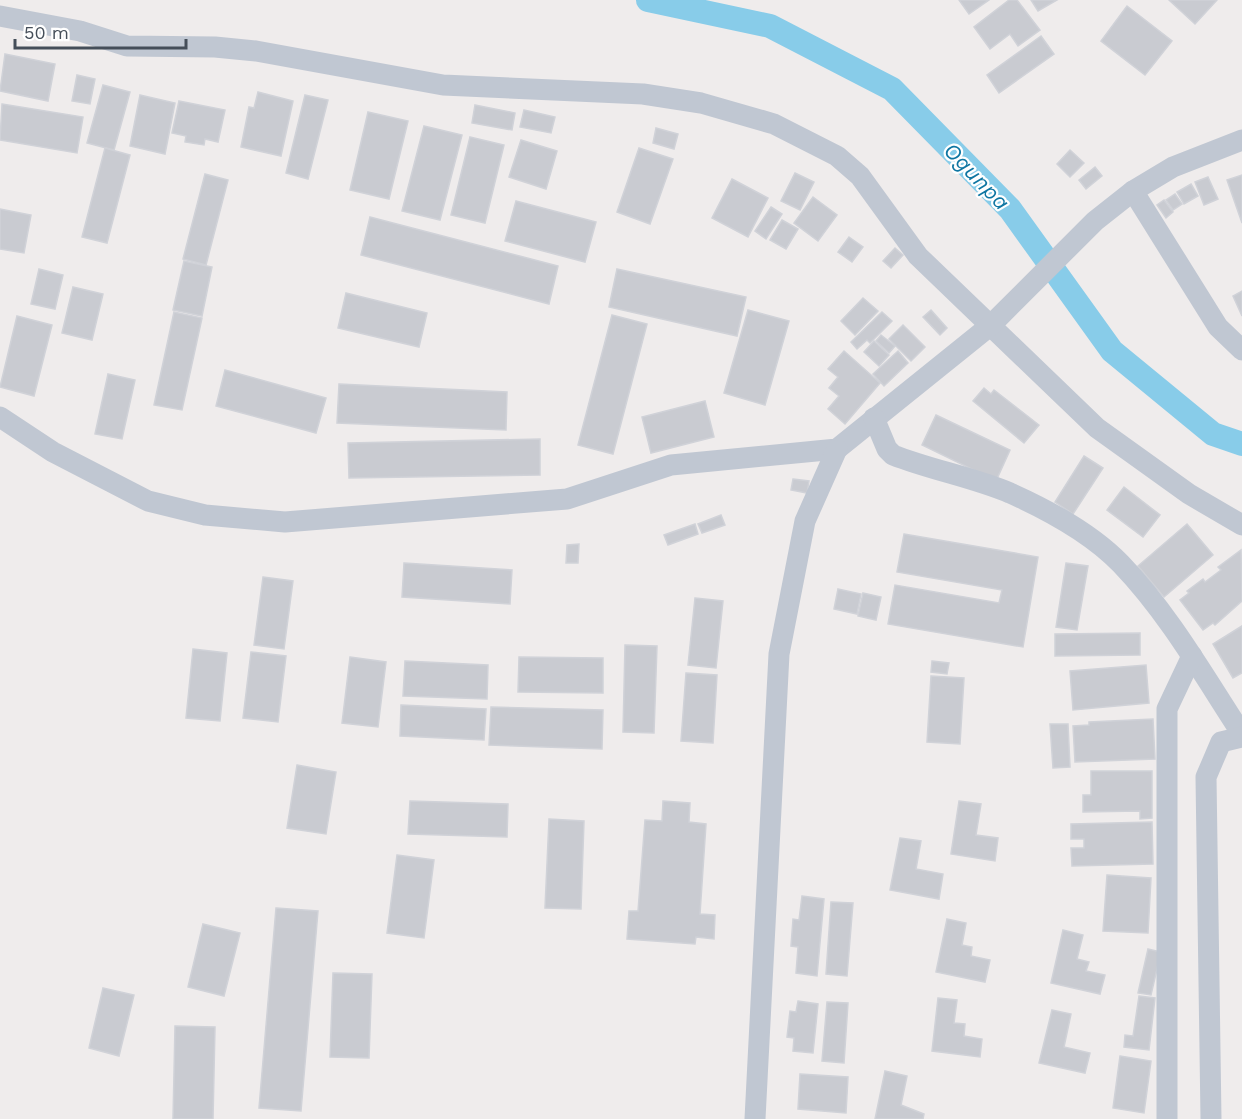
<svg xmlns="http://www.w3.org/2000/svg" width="1242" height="1119" font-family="'Work Sans',sans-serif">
<rect width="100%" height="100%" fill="#efecec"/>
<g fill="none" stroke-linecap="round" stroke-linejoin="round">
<polyline stroke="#88cce9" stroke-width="24" points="648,0 770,26 892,89 1010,209 1112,351 1213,434 1242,444"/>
</g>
<g fill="#c9cbd1" stroke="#d0d2d8" stroke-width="1.5">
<polygon points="959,0 989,0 969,14"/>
<polygon points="1009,0 1017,0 1040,30 1018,46 1010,34 990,49 974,27"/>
<polygon points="1031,0 1057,0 1038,11"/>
<polygon points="1169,0 1217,0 1195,24"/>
<polygon points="1127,6 1172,41 1145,75 1101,41"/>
<polygon points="1041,36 1054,54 999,93 987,75"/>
<polygon points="5,54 55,64 48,101 0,91"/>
<polygon points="77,75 95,79 90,104 72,101"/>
<polygon points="103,85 130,92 114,150 87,143"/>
<polygon points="258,92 293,101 281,156 241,147 249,107 254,108"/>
<polygon points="140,95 175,103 165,154 130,146"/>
<polygon points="305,95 328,100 308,179 286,173"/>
<polygon points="179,101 225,110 218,142 205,139 204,145 185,142 186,136 172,133"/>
<polygon points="2,104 83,117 77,153 0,140"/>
<polygon points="475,105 515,113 512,130 472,123"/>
<polygon points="524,110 555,117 551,133 520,127"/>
<polygon points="368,112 408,121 389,199 350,190"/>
<polygon points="424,126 462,135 440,220 402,211"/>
<polygon points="656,128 678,134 674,149 653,143"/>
<polygon points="470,137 504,145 485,223 451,215"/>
<polygon points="521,140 557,151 546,189 509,177"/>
<polygon points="105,148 130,155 107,243 82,237"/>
<polygon points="639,148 673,159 650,224 617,212"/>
<polygon points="1070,150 1084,163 1070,177 1057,164"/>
<polygon points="1095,167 1102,176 1086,189 1079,180"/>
<polygon points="795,173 814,182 800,210 781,201"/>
<polygon points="205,174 228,180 206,265 183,259"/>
<polygon points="1242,175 1242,223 1227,180"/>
<polygon points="1208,177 1218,199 1204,205 1195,182"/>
<polygon points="732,179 768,198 748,237 712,218"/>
<polygon points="1191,184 1198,196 1184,204 1177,192"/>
<polygon points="1175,194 1182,204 1173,210 1166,200"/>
<polygon points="813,197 837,215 818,241 794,223"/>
<polygon points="1164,200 1173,212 1166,218 1157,205"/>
<polygon points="516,201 596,222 585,262 505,241"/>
<polygon points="771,207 782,214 766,239 755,231"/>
<polygon points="0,209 31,215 24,253 0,249"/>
<polygon points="370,217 558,266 549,304 361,255"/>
<polygon points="782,220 798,229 786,249 770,240"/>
<polygon points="849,237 863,247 852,262 838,252"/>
<polygon points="895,248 903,255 891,268 883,261"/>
<polygon points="184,261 212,267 202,316 173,310"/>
<polygon points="39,269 63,275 55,309 31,304"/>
<polygon points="617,269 746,297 737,336 609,307"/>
<polygon points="73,287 103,294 92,340 62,333"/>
<polygon points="1242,291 1242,316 1233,296"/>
<polygon points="346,293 427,313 419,347 338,328"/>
<polygon points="863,298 878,311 855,335 841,321"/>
<polygon points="748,310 789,321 765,405 724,393"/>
<polygon points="931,310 947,328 940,335 923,317"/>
<polygon points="174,312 202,318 182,410 154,405"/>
<polygon points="882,312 892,321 870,343 867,340 857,349 851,342"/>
<polygon points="612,315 647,324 613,454 578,445"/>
<polygon points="17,316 52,325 34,396 0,387"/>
<polygon points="903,325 925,347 911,361 889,339"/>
<polygon points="881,335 895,346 889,353 876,341"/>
<polygon points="874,341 889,355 879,366 864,352"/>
<polygon points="844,351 880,383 845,424 828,409 839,396 829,388 838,377 828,369"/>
<polygon points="898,351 908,363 884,386 873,374"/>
<polygon points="225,370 326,398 316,433 216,406"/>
<polygon points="108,374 135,380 122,439 95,434"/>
<polygon points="339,384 507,392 506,430 337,423"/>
<polygon points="984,388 991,394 994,390 1039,425 1024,443 973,401"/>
<polygon points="705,401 714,437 651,453 642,417"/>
<polygon points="936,415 1010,450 996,481 922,445"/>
<polygon points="540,439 540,475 349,478 348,443"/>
<polygon points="1084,456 1103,468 1073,514 1055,502"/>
<polygon points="793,479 809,481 807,493 791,490"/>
<polygon points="1124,487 1160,515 1143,537 1107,510"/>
<polygon points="721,515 725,525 702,533 698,524"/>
<polygon points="695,524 698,534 668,545 664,535"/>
<polygon points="1187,524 1213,555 1164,597 1138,566"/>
<polygon points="904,534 1038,557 1023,647 888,624 895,585 999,603 1002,590 897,572"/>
<polygon points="579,544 578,563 566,563 567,545"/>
<polygon points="1241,550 1242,601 1215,625 1213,623 1203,630 1180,600 1189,593 1187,591 1203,579 1205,582 1221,570 1218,567"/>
<polygon points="404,563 512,570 510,604 402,597"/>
<polygon points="1066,563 1088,566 1077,630 1056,627"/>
<polygon points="263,577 293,581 284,649 254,645"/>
<polygon points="838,589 861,594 857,614 834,609"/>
<polygon points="863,593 881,597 876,620 858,616"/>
<polygon points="695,598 723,601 716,668 688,665"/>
<polygon points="1242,626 1242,673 1233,678 1213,644"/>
<polygon points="1140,633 1140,655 1055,656 1055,634"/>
<polygon points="625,645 657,646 654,733 623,732"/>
<polygon points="193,649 227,653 220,721 186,718"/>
<polygon points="251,652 286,656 278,722 243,718"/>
<polygon points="350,657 386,662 378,727 342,723"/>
<polygon points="519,657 603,658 603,693 518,692"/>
<polygon points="405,661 488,665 487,699 403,696"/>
<polygon points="932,661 949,663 947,674 931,672"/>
<polygon points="1146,665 1149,703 1073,710 1070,671"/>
<polygon points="686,673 717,675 713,743 681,741"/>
<polygon points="931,676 964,678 960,744 927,742"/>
<polygon points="401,705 486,709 484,740 400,736"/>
<polygon points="491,707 603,710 602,749 489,745"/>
<polygon points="1153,719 1155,759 1075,762 1073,726 1089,725 1089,722"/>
<polygon points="1050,724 1068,724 1070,767 1053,768"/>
<polygon points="297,765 336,772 326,834 287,828"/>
<polygon points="1091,771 1152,771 1152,818 1140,819 1140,811 1083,812 1083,795 1091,795"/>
<polygon points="410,801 508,804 507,837 408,834"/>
<polygon points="663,801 690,803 689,822 706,824 700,914 715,915 714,939 696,937 695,944 627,939 629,911 638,911 645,820 662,821"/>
<polygon points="959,801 981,804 976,835 998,838 995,861 951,854"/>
<polygon points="549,819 584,821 581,909 545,908"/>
<polygon points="1152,822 1153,864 1072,866 1071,848 1084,848 1084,839 1071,839 1071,824"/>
<polygon points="900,838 921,841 916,869 943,874 939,899 890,890"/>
<polygon points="397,855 434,860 424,938 387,933"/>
<polygon points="1107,875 1151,878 1148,933 1103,931"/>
<polygon points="802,896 824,899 817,976 796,973 798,947 791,946 793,919 799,920"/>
<polygon points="831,902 853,903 847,976 826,974"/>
<polygon points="276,908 318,911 301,1111 259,1108"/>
<polygon points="947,919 966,923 962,945 972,947 971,956 990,960 985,982 936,972"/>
<polygon points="203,924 240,933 224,996 188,987"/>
<polygon points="1063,930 1083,935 1077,959 1089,962 1086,971 1105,975 1100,994 1051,983"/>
<polygon points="1148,949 1161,952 1151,995 1138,993"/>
<polygon points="333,973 372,974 369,1058 330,1057"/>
<polygon points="103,988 134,995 119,1056 89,1048"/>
<polygon points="1139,996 1155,998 1149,1050 1124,1047 1125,1035 1133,1036"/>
<polygon points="938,998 957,1000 954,1023 965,1024 964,1036 982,1039 980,1057 932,1051"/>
<polygon points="798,1001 818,1004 813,1053 793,1051 794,1038 787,1037 790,1011 796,1012"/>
<polygon points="827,1002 848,1003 844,1063 822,1061"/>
<polygon points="1052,1010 1071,1014 1064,1047 1090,1053 1085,1073 1039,1063"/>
<polygon points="175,1026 215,1027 213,1119 173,1119"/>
<polygon points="1120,1056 1151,1061 1144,1113 1113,1108"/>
<polygon points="885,1071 907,1076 901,1105 924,1114 923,1119 875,1119"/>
<polygon points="800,1074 848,1077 846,1113 798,1109"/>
</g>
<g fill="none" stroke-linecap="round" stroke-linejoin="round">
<g stroke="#c0c7d2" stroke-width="21">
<polyline points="0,16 80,31 127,46 215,47 256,51 443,85 643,94 701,103 774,124 837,156 860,176 918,256 1097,428 1189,494 1242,525"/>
<polyline points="1133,191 1218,327 1242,350"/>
<polyline points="0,417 53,452 148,501 205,515 285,522 567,499 671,465 837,449 991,325 1095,221 1133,191 1173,167 1242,140"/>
<path d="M874,418L887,449L893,455C931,470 972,477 1010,493C1048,510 1091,533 1121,564C1169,614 1204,676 1242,734"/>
<polyline points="755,1119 779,654 805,521 837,449"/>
<polyline points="1167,1119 1167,709 1192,656"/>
<polyline points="1211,1119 1206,777 1221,742 1242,737"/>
</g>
</g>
<g text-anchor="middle" stroke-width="4.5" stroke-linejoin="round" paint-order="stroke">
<g font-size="22" font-style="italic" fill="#0f76a2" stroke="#fff">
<text transform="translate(977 176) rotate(46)" y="8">Ogunpa</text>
</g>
</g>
<path d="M15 39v9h171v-9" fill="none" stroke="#454e59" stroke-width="3"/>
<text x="24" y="39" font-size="18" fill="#454e59" stroke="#ffffff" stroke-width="4.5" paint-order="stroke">50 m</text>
</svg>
